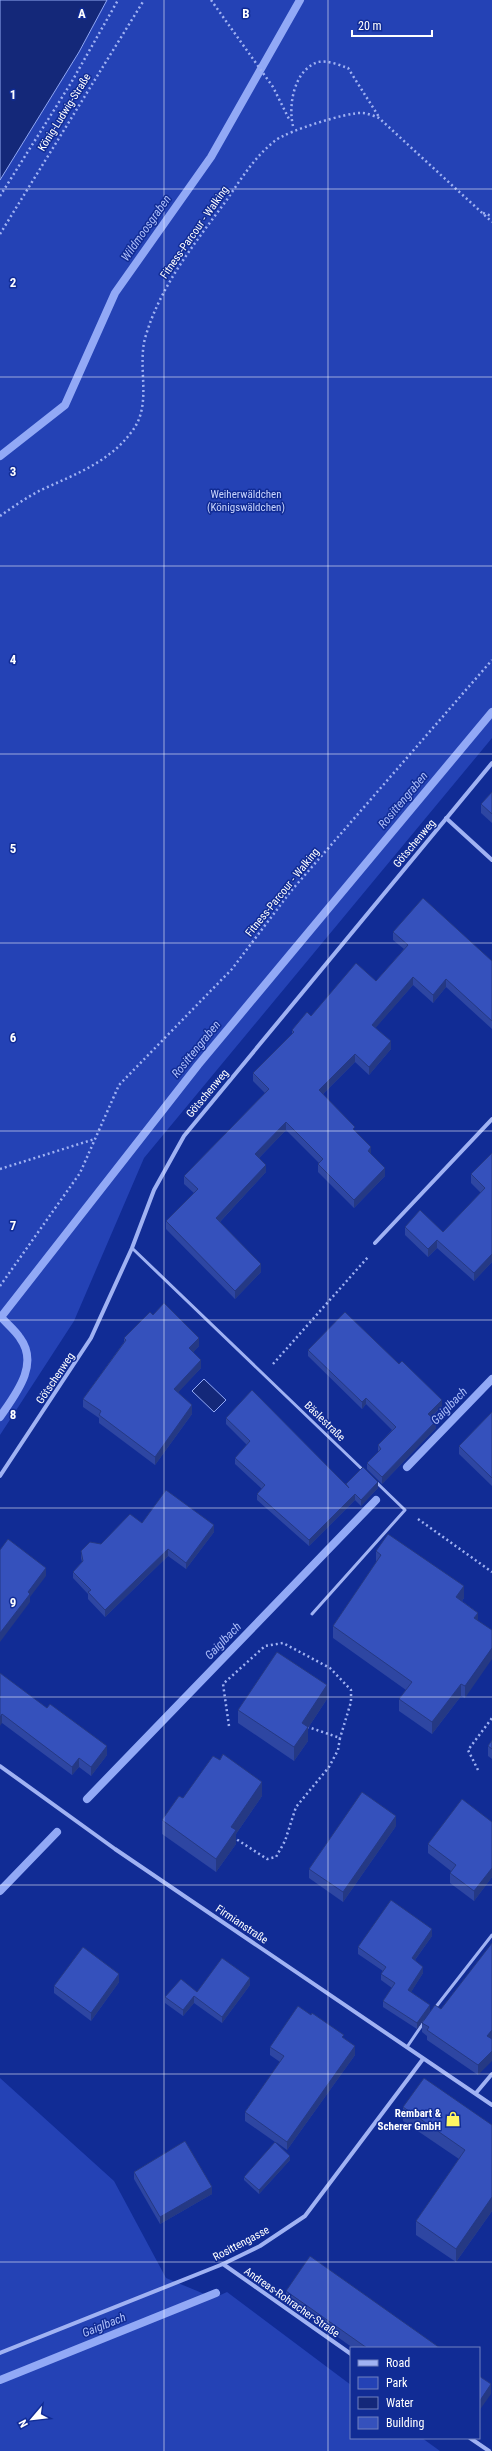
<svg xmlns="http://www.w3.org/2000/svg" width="492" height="2451" font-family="'Roboto Condensed',sans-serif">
<rect width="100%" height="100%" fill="#112c95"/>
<g fill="#2442b5">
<polygon points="107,0 492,0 492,738 144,1158 74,1321 0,1435 0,180 79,52"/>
<polygon points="0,2078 114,2181 166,2278 214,2298 227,2292 351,2385 351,2438 422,2438 440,2451 0,2451"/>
</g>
<g fill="#142879" stroke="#92a9f6">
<polygon points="0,0 107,0 79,52 0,180"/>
<polygon points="204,1379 226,1400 214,1412 192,1391"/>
</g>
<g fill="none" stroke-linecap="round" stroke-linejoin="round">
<g stroke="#92a9f6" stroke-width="8">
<polyline points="0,456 65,405 115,293 211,157 300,0"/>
<path d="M0,1417C15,1395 40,1365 20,1338C15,1330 7,1324 1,1317L198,1065L492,712"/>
<polyline points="407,1467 492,1379"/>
<polyline points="87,1799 376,1500"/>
<polyline points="0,1891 57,1832"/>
<polyline points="0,2380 216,2293"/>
</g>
<g stroke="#a0b2f3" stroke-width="2.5" stroke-dasharray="2 3" stroke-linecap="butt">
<polyline points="211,0 273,87 290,121"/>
<path d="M293,126C288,105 294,70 318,62C328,60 339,65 348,68L379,117"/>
<polyline points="0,196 71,83 118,0"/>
<polyline points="483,213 492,216"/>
<polyline points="0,234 144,0"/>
<path d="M0,516C13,507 27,497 41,490C76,474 110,462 133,430C153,402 136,366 146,335C161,285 195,243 226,201C241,179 255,156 276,140C288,131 347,112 362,113C367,113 374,116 379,118L492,222"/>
<polyline points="0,1169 95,1139"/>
<polyline points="0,1286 80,1173 119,1085 232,969 291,891 492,660"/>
<polyline points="273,1364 368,1257"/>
<polyline points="418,1519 492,1572"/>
<polyline points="229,1726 223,1684 265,1646 283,1643 330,1668 351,1690 351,1702 340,1738"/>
<polyline points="478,1770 468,1750 492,1718"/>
<polyline points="233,1837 267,1859 276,1857 285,1841 296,1807 329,1767 338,1750 340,1738 308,1727"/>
</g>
<g stroke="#a0b2f3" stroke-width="3">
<polyline points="132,1248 364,1471"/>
<polyline points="312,1614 405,1510 375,1481"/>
<polyline points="435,2008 492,1935"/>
<polyline points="407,2047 424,2022"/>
</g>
<g stroke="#a0b2f3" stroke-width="4">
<polyline points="446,818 492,860"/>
<polyline points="375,1243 492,1119"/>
<polyline points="0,1476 91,1338 132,1248 154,1190 184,1136 492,763"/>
<polyline points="0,1766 115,1849 492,2105"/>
<polyline points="476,2093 492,2074"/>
<polyline points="223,2264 351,2354"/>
<polyline points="0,2353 223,2264 260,2246 305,2216 423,2059"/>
<polyline points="470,2438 489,2451"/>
</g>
</g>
<g fill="#2e46a2">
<polygon points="492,792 492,823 481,813 481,804"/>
<polygon points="393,932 492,961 492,1029 446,987 433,1003 413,985 375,1028 391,1049 369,1075 355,1062 323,1094 355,1131 371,1154 385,1176 354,1208 318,1172 318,1164 319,1163 286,1130 259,1158 266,1172 220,1222 261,1272 235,1299 166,1229 166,1221 194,1193 184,1184 184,1176 265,1093 253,1081 253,1073 292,1034 292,1030 311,1016 376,981 404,949 393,940"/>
<polygon points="492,1153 492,1262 474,1281 437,1248 428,1257 405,1235 405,1227 443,1232 481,1193 471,1183 471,1174"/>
<polygon points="153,1315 199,1346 193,1352 201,1368 178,1392 192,1414 155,1465 99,1423 99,1418 83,1407 83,1399 124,1342 124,1338"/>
<polygon points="308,1350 442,1406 432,1417 436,1428 382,1484 367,1469 367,1463 378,1452 378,1445 392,1430 366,1404 362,1409 308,1356"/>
<polygon points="492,1412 492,1486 459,1454 459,1446"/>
<polygon points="226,1418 346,1484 378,1488 361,1506 355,1500 309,1546 257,1500 257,1494 262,1489 235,1464 235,1458 247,1445 226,1424"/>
<polygon points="142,1523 214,1532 186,1569 168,1556 105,1617 88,1599 88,1594 73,1578 73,1572 82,1562 81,1558 81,1551 101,1544"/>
<polygon points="376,1551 464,1598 462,1601 478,1613 465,1698 461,1696 432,1734 399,1711 399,1699 406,1690 333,1638 333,1626 376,1563"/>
<polygon points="0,1673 107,1755 91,1776 79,1767 72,1775 2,1723"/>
<polygon points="327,1699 308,1728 308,1741 294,1761 238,1723 238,1710"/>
<polygon points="492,1740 492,1759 488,1756 488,1746"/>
<polygon points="262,1796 236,1834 236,1844 216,1872 162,1834 162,1820 183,1798"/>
<polygon points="492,1822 492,1877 474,1901 450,1883 450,1873 451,1871 428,1853 428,1844"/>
<polygon points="396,1826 343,1902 309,1878 309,1869"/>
<polygon points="432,1936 415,1960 423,1973 411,1992 430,2011 417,2029 383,2007 383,2001 392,1988 381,1980 381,1974 383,1971 358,1954 358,1947"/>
<polygon points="492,1943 478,2075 427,2040 427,2036 422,2032 422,2023 441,2009"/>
<polygon points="119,1982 91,2021 54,1993 54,1986"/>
<polygon points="250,1985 222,2023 194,2003 183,2016 165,2003 165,1997 197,1992"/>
<polygon points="344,2038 355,2055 287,2150 276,2142 290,2160 259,2194 244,2180 244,2177 275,2142 245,2121 245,2112 280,2062 270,2055 270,2047"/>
<polygon points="403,2107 492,2125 492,2211 456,2262 416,2235 416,2221 459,2159 403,2121"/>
<polygon points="134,2172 212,2194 160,2224 134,2179"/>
<polygon points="286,2291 440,2348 353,2348 286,2300"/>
</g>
<g fill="#253984">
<polygon points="413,977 413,985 372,1032 372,1025"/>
<polygon points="446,979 446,987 433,1003 433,995"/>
<polygon points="391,1041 391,1049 369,1075 369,1067"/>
<polygon points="355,1054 355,1062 319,1098 319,1090"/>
<polygon points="286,1122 286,1130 255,1162 255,1154"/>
<polygon points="371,1147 371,1155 368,1151"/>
<polygon points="266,1165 266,1172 216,1226 216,1218"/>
<polygon points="385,1168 385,1176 354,1208 354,1200"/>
<polygon points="437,1240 437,1248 428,1257 428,1249"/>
<polygon points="492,1254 492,1262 474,1281 474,1273"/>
<polygon points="261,1264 261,1272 235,1299 235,1291"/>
<polygon points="199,1338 199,1346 189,1357 189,1348"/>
<polygon points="201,1360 201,1368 174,1397 174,1389"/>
<polygon points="366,1398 366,1404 362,1409 362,1402"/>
<polygon points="442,1400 442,1406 428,1420 428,1414"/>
<polygon points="192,1405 192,1414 155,1465 155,1457"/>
<polygon points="436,1421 436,1428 382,1484 382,1477"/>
<polygon points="378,1482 378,1488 361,1506 361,1500"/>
<polygon points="355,1494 355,1500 309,1546 309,1540"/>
<polygon points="214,1525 214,1532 186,1569 186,1563"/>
<polygon points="168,1549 168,1556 105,1617 105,1610"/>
<polygon points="46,1568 46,1576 30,1597 30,1602 0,1642 0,1633 28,1592"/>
<polygon points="464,1586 464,1598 456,1609 456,1597"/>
<polygon points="478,1613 478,1625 474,1618"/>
<polygon points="492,1648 492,1659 465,1698 465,1686"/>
<polygon points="461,1684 461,1696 432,1734 432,1722"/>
<polygon points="327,1685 327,1699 308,1728 308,1741 294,1761 294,1747 302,1723"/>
<polygon points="2,1714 2,1723 0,1726 0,1717"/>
<polygon points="107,1746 107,1755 91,1776 91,1767"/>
<polygon points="79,1758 79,1767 72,1775 72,1767"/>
<polygon points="262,1782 262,1796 236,1834 236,1844 216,1872 216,1859 231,1827"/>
<polygon points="396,1816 396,1826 343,1902 343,1892"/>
<polygon points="492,1868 492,1877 474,1901 474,1891"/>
<polygon points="432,1929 432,1936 412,1964 412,1958"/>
<polygon points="423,1967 423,1973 408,1997 408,1990"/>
<polygon points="119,1974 119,1982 91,2021 91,2013"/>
<polygon points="250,1978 250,1985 222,2023 222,2017"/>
<polygon points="194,1996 194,2003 183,2016 183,2010"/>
<polygon points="430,2005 430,2011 417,2029 417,2023"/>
<polygon points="492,2030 492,2040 487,2036"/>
<polygon points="355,2046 355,2055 287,2150 287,2142"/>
<polygon points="492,2051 492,2061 478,2075 478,2065"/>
<polygon points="290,2156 290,2160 259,2194 259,2190"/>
<polygon points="212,2187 212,2194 160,2224 160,2217"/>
<polygon points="492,2197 492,2211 456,2262 456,2249"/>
<polygon points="491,2384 491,2394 479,2411 479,2402"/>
</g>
<g fill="#3551bc" stroke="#253984">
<polygon points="492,792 492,814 481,804"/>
<polygon points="423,898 492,961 492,1021 446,979 433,995 413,977 372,1025 391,1041 369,1067 355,1054 319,1090 355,1127 353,1129 371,1147 368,1151 385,1168 354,1200 318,1164 323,1159 286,1122 255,1154 266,1165 216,1218 261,1264 235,1291 166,1221 198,1189 184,1176 269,1089 253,1073 294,1032 292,1030 307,1012 311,1016 356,963 376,981 408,945 393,932"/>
<polygon points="492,1153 492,1254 474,1273 437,1240 428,1249 405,1227 420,1210 443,1232 485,1188 471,1174"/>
<polygon points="164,1303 199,1338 189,1348 201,1360 174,1389 192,1405 155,1457 99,1415 101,1411 83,1399 126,1340 124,1338 150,1312 153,1315"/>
<polygon points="345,1312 399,1364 402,1361 442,1400 428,1414 436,1421 382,1477 367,1463 381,1449 378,1445 396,1427 366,1398 362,1402 308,1350"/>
<polygon points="252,1390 349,1488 346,1484 363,1467 378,1482 361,1500 355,1494 309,1540 257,1494 265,1485 235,1458 250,1441 226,1418"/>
<polygon points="492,1412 492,1478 459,1446"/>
<polygon points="166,1490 214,1525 186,1563 168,1549 105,1610 88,1592 91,1590 73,1572 83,1561 81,1551 90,1542 101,1544 130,1514 142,1523"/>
<polygon points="388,1534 464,1586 456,1597 478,1613 474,1618 492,1630 492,1648 465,1686 461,1684 432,1722 399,1699 412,1682 333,1626 381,1555 376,1551"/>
<polygon points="8,1539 46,1568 28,1592 30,1594 0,1633 0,1550"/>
<polygon points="277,1652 327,1685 302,1723 308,1727 294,1747 238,1710"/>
<polygon points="0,1673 47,1708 50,1704 107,1746 91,1767 79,1758 72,1767 2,1714 0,1717"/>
<polygon points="492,1740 492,1749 488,1746"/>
<polygon points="223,1754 262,1782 231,1827 236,1830 216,1859 162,1820 179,1796 183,1798 213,1756 220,1760"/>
<polygon points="362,1792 396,1816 343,1892 309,1869"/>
<polygon points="462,1799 492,1822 492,1868 474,1891 450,1873 456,1865 428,1844"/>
<polygon points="391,1900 432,1929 412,1958 423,1967 408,1990 430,2005 417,2023 383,2001 395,1983 381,1974 386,1967 358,1947"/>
<polygon points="492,1943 492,2030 487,2036 492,2039 492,2051 478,2065 427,2030 429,2027 422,2023 435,2005 441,2009"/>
<polygon points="83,1947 119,1974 91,2013 54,1986"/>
<polygon points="222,1958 250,1978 222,2017 194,1996 183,2010 165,1997 181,1979 197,1992"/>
<polygon points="298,2006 311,2015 312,2013 344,2035 342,2037 355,2046 287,2142 245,2112 284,2056 270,2047"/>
<polygon points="424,2078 492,2125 492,2197 456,2249 416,2221 465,2150 403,2107"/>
<polygon points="185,2141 212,2187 160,2217 134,2172"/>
<polygon points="275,2142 290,2156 259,2190 244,2177"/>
<polygon points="310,2256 440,2348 367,2348 286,2291"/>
<polygon points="479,2376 491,2384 479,2402"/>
</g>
<path fill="none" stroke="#fff" stroke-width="1" stroke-opacity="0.55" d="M164,0V2451M328,0V2451M0,189H492M0,377H492M0,566H492M0,754H492M0,943H492M0,1131H492M0,1320H492M0,1508H492M0,1697H492M0,1885H492M0,2074H492M0,2262H492"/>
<defs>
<g id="shop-bare" transform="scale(1.2)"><path d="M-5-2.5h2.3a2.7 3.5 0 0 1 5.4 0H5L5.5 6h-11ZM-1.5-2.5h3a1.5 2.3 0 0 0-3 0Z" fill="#fff763" stroke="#112c95" stroke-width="2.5" paint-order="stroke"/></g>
</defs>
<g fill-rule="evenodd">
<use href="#shop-bare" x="453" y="2119"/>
</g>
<g text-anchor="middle" stroke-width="3" stroke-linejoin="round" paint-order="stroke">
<g font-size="11" fill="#fff" stroke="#112c95">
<text transform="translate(64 112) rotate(-58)" y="4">König-Ludwig-Straße</text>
<text transform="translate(194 232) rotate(-55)" y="4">Fitness-Parcour - Walking</text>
<text transform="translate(414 843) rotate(-50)" y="4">Götschenweg</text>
<text transform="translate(282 892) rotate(-51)" y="4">Fitness-Parcour - Walking</text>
<text transform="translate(207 1093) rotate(-50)" y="4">Götschenweg</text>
<text transform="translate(55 1378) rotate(-56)" y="4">Götschenweg</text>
<text transform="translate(325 1421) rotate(44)" y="4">Bäslestraße</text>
<text transform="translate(242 1924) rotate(34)" y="4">Firmianstraße</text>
<text transform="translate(241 2243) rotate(-28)" y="4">Rosittengasse</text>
<text transform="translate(292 2302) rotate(35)" y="4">Andreas-Rohracher-Straße</text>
</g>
<g font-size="11" fill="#c8d4fd" stroke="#112c95">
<text x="246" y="498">Weiherwäldchen<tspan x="246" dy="13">(Königswäldchen)</tspan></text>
</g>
<g font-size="11" font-weight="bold" fill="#fff" stroke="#112c95" text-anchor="end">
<text x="441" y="2117">Rembart &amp;<tspan x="441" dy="13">Scherer GmbH</tspan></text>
</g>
<g font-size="12" font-style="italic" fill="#adbefa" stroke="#112c95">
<text transform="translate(146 228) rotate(-55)" y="4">Wildmoosgraben</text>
<text transform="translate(403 800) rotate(-50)" y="4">Rosittengraben</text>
<text transform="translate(196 1049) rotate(-51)" y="4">Rosittengraben</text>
<text transform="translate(449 1406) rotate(-46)" y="4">Gaiglbach</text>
<text transform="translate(223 1641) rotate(-46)" y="4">Gaiglbach</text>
<text transform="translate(104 2325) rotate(-22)" y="4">Gaiglbach</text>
</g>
</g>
<g font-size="13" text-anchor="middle" font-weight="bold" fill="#fff" stroke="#112c95" stroke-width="3" stroke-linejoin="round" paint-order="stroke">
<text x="82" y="18">A</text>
<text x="246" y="18">B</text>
<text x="13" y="99">1</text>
<text x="13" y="287">2</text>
<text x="13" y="476">3</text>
<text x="13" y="664">4</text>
<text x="13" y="853">5</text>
<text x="13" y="1042">6</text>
<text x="13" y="1230">7</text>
<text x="13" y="1419">8</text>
<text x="13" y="1607">9</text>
</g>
<rect x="350" y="2347" width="130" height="92" fill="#112c95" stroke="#7080bf"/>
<rect x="358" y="2360" width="20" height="6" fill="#a0b2f3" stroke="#7080bf"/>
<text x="386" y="2367" font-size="12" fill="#ffffff">Road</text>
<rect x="358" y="2377" width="20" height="12" fill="#2442b5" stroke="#7080bf"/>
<text x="386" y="2387" font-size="12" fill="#ffffff">Park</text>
<rect x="358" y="2397" width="20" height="12" fill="#142879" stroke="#7080bf"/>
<text x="386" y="2407" font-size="12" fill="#ffffff">Water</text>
<rect x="358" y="2417" width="20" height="12" fill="#3551bc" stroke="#7080bf"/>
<text x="386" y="2427" font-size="12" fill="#ffffff">Building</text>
<g transform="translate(32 2419) rotate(242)" stroke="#112c95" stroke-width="3" paint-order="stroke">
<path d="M0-3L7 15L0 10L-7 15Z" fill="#ffffff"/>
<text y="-6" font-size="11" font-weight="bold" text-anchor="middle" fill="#ffffff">N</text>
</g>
<path d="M352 30v6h80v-6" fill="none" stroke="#ffffff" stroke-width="2"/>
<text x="358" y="30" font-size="12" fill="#ffffff" stroke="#112c95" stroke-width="3" paint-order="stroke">20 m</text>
</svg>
